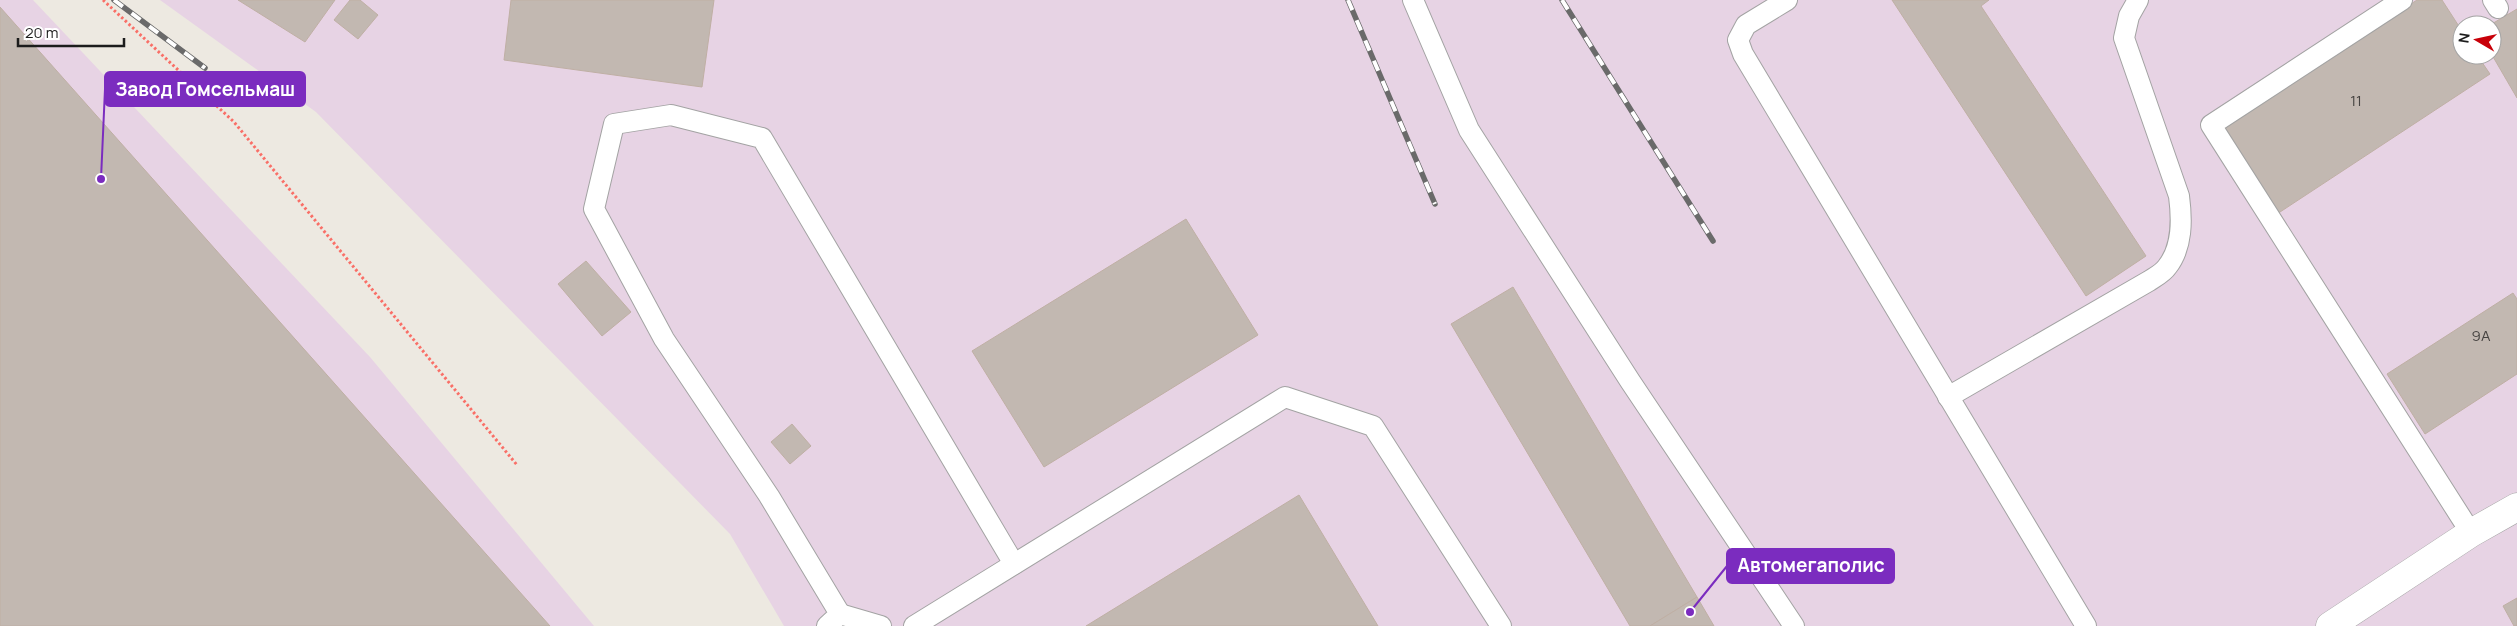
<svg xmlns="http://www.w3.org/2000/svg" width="2517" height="626" font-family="Manrope,sans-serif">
<rect width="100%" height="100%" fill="#ede9e1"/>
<g fill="#e7d3e4" fill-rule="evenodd">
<polygon points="0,0 33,0 370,357 594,626 0,626"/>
<path d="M160,0H2517V626H784L730,534L316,112ZM2462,25H2492V55H2462Z"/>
</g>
<g fill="#c2b8b1" stroke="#bfafa4">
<polygon points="238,0 335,0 305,42"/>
<polygon points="350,0 360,0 378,15 358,39 334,20"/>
<polygon points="511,0 714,0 702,87 504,60"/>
<polygon points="1892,0 1989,0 1981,6 2146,256 2086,296"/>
<polygon points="2417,0 2442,0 2462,31 2462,55 2477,55 2490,74 2277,214 2222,128"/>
<polygon points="0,7 550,626 0,626"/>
<polygon points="2517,9 2517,98 2492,55 2492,25 2490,25"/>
<polygon points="1186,219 1258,335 1044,467 972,351"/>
<polygon points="586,261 631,312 602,336 558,284"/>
<polygon points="1513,287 1697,597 1650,626 1630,626 1451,324"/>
<polygon points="2513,293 2517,299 2517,374 2425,434 2387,374"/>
<polygon points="792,424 811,446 790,464 771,442"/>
<polygon points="1299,495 1378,626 1086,626"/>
<polygon points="1697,597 1714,626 1650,626"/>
<polygon points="2517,598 2517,626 2514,626 2503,606"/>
</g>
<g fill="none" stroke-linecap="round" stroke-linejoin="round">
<g stroke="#a3a3a3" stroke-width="22">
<g id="service">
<polyline points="1413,0 1469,130 1630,381 1794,626"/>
<polyline points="1787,0 1746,25 1738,40 1743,54 2086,626"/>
<polyline points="2402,0 2211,125 2471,533"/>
<polyline points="2493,0 2498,8"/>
<path d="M1948,397L2149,281C2155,277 2163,273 2167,267C2183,247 2182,219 2179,196L2124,38L2129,16L2138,0"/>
<polyline points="840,614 881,626"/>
<polyline points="827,626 840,614 769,496 664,339 594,209 614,124 671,115 762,138 1014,564"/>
<polyline points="914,626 1285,397 1373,426 1501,626"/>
</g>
</g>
<g stroke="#a3a3a3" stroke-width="29">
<polyline id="minor" points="2330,626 2471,533 2517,507"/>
</g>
<polyline stroke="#f96f67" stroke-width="3" stroke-dasharray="2.5 2.5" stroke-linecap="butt" points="103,0 234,122 517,465"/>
<use href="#service" stroke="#fff" stroke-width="20"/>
<use href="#minor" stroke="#fff" stroke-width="28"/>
<g stroke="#6a6a6a" stroke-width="5.5">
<g id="rail">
<polyline points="114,0 205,68"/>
<polyline points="1348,0 1435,204"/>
<polyline points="1562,0 1713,241"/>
</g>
</g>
<use href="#rail" stroke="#fff" stroke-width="4" stroke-dasharray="11" stroke-linecap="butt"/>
</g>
<g text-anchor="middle" stroke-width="4" stroke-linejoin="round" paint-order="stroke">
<g font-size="15" fill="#464341">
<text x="2356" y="106">11</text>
<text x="2481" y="341">9А</text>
</g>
</g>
<path fill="none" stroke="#7b2cbf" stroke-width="2" d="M101 179L105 89M1690 612L1727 566"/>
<g fill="#7b2cbf" stroke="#fff" stroke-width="2">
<circle cx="101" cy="179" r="5"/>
<circle cx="1690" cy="612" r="5"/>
</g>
<g fill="#7b2cbf" stroke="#7b2cbf" stroke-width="2">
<rect x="105" y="72" width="200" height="34" rx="5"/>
<rect x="1727" y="549" width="167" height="34" rx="5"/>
</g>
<g font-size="19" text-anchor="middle" font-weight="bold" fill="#fff">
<text x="205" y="96">Завод Гомсельмаш</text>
<text x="1811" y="572">Автомегаполис</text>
</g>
<g transform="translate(2477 40) rotate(279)"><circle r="24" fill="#ffffff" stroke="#a4a4a4"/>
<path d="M0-4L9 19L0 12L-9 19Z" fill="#c80009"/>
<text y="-8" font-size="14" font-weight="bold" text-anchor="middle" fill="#1c1c1c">N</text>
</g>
<path d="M18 38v8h106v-8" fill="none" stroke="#1c1c1c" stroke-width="2.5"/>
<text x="25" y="38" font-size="15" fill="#1c1c1c" stroke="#ffffff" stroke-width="4" paint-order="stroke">20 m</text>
</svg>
